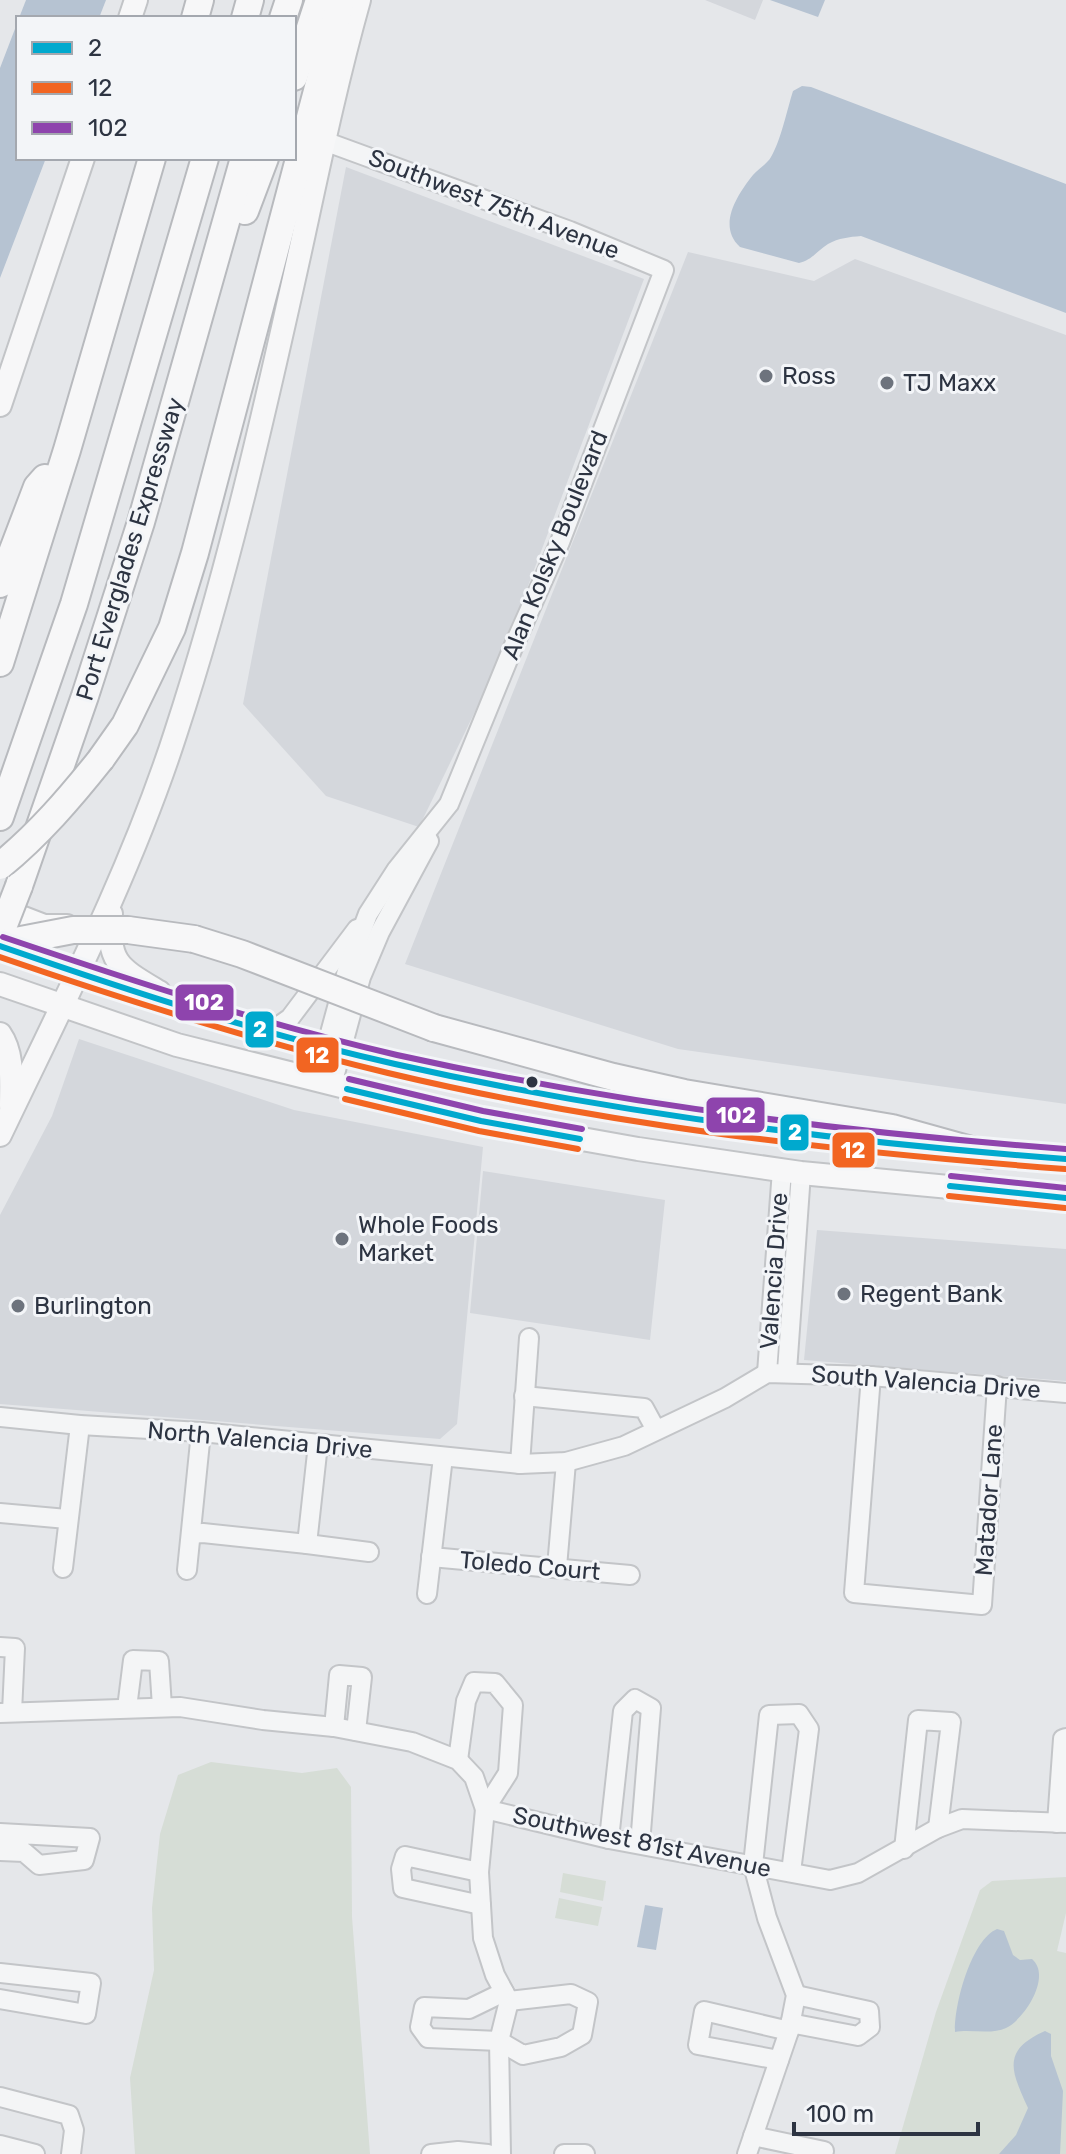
<svg xmlns="http://www.w3.org/2000/svg" width="1066" height="2154" font-family="Rubik,sans-serif">
<rect width="100%" height="100%" fill="#e5e7ea"/>
<g fill="#d4d7dc">
<polygon points="705,0 763,0 755,20"/>
<polygon points="346,167 644,279 500,660 419,827 326,796 243,704"/>
<polygon points="688,252 814,281 855,259 1066,335 1066,1104 678,1049 405,964"/>
<polygon points="79,1039 294,1110 483,1147 457,1424 440,1439 0,1404 0,1215 52,1116"/>
<polygon points="483,1171 665,1200 650,1340 470,1313"/>
<polygon points="817,1230 1066,1249 1066,1381 804,1360"/>
</g>
<g fill="#d6ddd6">
<polygon points="211,1762 302,1773 337,1768 351,1787 352,1917 370,2154 135,2154 130,2078 154,1970 152,1908 160,1834 178,1775"/>
<polygon points="563,1873 606,1881 603,1901 560,1892"/>
<polygon points="1066,1877 1066,1913 1057,1951 1066,1953 1066,2154 895,2154 936,2012 980,1890 992,1881"/>
<polygon points="559,1898 602,1907 598,1926 555,1918"/>
</g>
<g fill="#b6c3d2">
<polygon points="26,0 106,0 99,18 19,18"/>
<polygon points="770,0 825,0 818,17"/>
<polygon points="18,21 18,158 46,158 0,278 0,68"/>
<path d="M802,86L811,87L1066,184V313L861,236C849,237 839,238 828,244C817,251 812,260 799,263L740,247C717,226 737,195 753,175C758,169 767,164 771,157C781,140 787,110 793,91Z"/>
<polygon points="645,1905 663,1908 656,1950 637,1947"/>
<path d="M997,1929L1004,1931L1013,1955L1020,1960L1032,1959C1052,1976 1025,2019 1006,2028C992,2035 970,2029 955,2032C954,2005 971,1940 997,1929Z"/>
<path d="M1045,2031L1051,2034V2056L1063,2091L1060,2154H999L1016,2135L1028,2108C1012,2072 1000,2051 1045,2031Z"/>
</g>
<g fill="none" stroke-linecap="round" stroke-linejoin="round">
<g stroke="#c3c5c8" stroke-width="22">
<g id="minor">
<polyline points="260,1030 280,1025 290,1018 357,929"/>
<polyline points="317,1081 348,967 368,914 397,869 449,804 514,645 560,542 664,270 570,231 324,141"/>
<polyline points="332,1085 361,977 380,932 429,841"/>
<polyline points="787,1371 801,1173"/>
<polyline points="767,1373 782,1170"/>
<polyline points="871,1376 854,1593 982,1605 997,1386"/>
<polyline points="524,1396 644,1408 656,1430"/>
<polyline points="0,1417 80,1425 201,1432 520,1464 566,1462 624,1446 725,1398 767,1373 871,1376 1066,1393"/>
<polyline points="520,1464 529,1338"/>
<polyline points="0,1513 67,1519"/>
<polyline points="191,1534 203,1533 307,1544 318,1444"/>
<polyline points="307,1544 369,1552"/>
<polyline points="431,1557 630,1575"/>
<polyline points="557,1567 566,1462"/>
<polyline points="63,1568 80,1425"/>
<polyline points="187,1570 201,1432"/>
<polyline points="427,1594 443,1457"/>
<polyline points="0,1647 15,1648 12,1712"/>
<polyline points="127,1708 133,1660 159,1661 162,1707"/>
<polyline points="0,1713 180,1707 263,1720 334,1727 412,1742 458,1760 474,1777 485,1809 609,1839 830,1880 858,1873 938,1828 962,1819 1066,1823"/>
<polyline points="334,1727 339,1675 362,1677 356,1731"/>
<polyline points="458,1760 466,1701 474,1682 495,1683 513,1705 508,1773 485,1809 479,1872 483,1938 495,1975 509,2001 499,2041 501,2154"/>
<polyline points="1057,1823 1063,1739 1066,1738"/>
<polyline points="0,1833 90,1838 84,1860 39,1865 24,1852 0,1851"/>
<polyline points="609,1839 623,1711 635,1699 651,1708 640,1844"/>
<polyline points="904,1849 918,1720 951,1722 938,1828"/>
<polyline points="479,1872 405,1856 401,1869 403,1888 481,1905"/>
<polyline points="0,1973 91,1983 86,2014 0,1999"/>
<polyline points="504,1992 469,2009 424,2007 420,2027 428,2038 499,2041 523,2055 561,2047 582,2035 588,2002 571,1994 509,2001"/>
<polyline points="790,2023 858,2036 870,2027 869,2011 796,1995"/>
<polyline points="779,2060 698,2045 704,2011 789,2031"/>
<polyline points="0,2097 69,2115 74,2130 71,2154"/>
<polyline points="753,2136 824,2151 823,2154"/>
<polyline points="0,2145 35,2154"/>
<polyline points="431,2154 458,2151 488,2154"/>
<polyline points="564,2154 585,2154"/>
<polyline points="747,2154 789,2031 796,1995 767,1918 753,1865 769,1715 799,1714 809,1729 791,1872"/>
</g>
</g>
<g stroke="#c2c4c7" stroke-width="26">
<g id="major">
<polyline points="130,18 136,0"/>
<polyline points="0,405 83,158"/>
<polyline points="0,909 44,926 67,926"/>
<path d="M111,914C107,963 119,968 159,992"/>
<path d="M0,946C342,1073 702,1138 1066,1159"/>
<polyline points="0,984 177,1045 481,1121 638,1149 801,1173 1066,1198"/>
<path d="M0,1034C14,1054 11,1083 11,1106"/>
<path d="M0,1135C63,1003 131,872 176,732C228,573 265,410 301,247C319,164 336,82 359,0"/>
</g>
</g>
<g stroke="#b8babe" stroke-width="30">
<g id="highway">
<polyline points="195,18 200,0"/>
<polyline points="245,18 250,0"/>
<polyline points="283,18 289,0"/>
<polyline points="294,77 319,0"/>
<polyline points="245,211 265,158"/>
<polyline points="0,584 37,487 45,478"/>
<polyline points="0,663 67,450 152,158"/>
<polyline points="101,759 125,725 172,628 195,553 341,0"/>
<polyline points="0,817 74,604 205,158"/>
<polyline points="19,886 85,696 141,522 244,158"/>
<polyline points="128,930 194,939"/>
<polyline points="434,1028 613,1077 684,1093 892,1128 989,1155"/>
</g>
</g>
<use href="#minor" stroke="#f4f5f6" stroke-width="18"/>
<use href="#major" stroke="#f7f7f8" stroke-width="22"/>
<use href="#highway" stroke="#f7f7f8" stroke-width="26"/>
<g stroke="#b8babe" stroke-width="30" stroke-linecap="butt">
<g id="highway-bridge">
<path d="M0,866C39,834 70,798 101,759"/>
<polyline points="0,935 19,886"/>
<polyline points="194,939 242,954 434,1028"/>
<polyline points="0,944 73,930 128,930"/>
</g>
</g>
<use href="#highway-bridge" stroke="#f7f7f8" stroke-width="26"/>
<g stroke="#f3f5f8" stroke-width="12">
<g id="bus-1">
<path d="M0,946C130,991 260,1034 395,1064C617,1114 839,1142 1066,1159"/>
<polyline points="347,1089 481,1121 580,1139"/>
<polyline points="950,1186 1066,1198"/>
</g>
</g>
<g stroke="#f3f5f8" stroke-width="12">
<g id="bus-2">
<path d="M0,957C128,1001 257,1042 388,1073C611,1126 838,1152 1065,1169"/>
<polyline points="345,1099 479,1131 578,1149"/>
<polyline points="949,1196 1065,1208"/>
</g>
</g>
<g stroke="#f3f5f8" stroke-width="12">
<g id="bus-3">
<path d="M3,937C133,981 263,1024 397,1055C618,1104 840,1132 1066,1149"/>
<polyline points="349,1079 483,1111 582,1129"/>
<polyline points="951,1176 1066,1188"/>
</g>
</g>
<use href="#bus-1" stroke="#00a9ce" stroke-width="6"/>
<use href="#bus-2" stroke="#f26522" stroke-width="6"/>
<use href="#bus-3" stroke="#8e44ad" stroke-width="6"/>
</g>
<g fill="#6d737d" stroke="#f3f5f8" stroke-width="3">
<circle cx="766" cy="376" r="8"/>
<circle cx="887" cy="383" r="8"/>
<circle cx="342" cy="1239" r="8"/>
<circle cx="844" cy="1294" r="8"/>
<circle cx="18" cy="1306" r="8"/>
</g>
<circle fill="#2d3442" stroke="#f3f5f8" stroke-width="3" cx="532" cy="1082" r="7"/>
<g text-anchor="middle" stroke-width="6" stroke-linejoin="round" paint-order="stroke">
<g font-size="24" fill="#2d3442" stroke="#f3f5f8">
<text transform="translate(494 204) rotate(21)" y="8">Southwest 75th Avenue</text>
<text transform="translate(555 545) rotate(-68)" y="8">Alan Kolsky Boulevard</text>
<text transform="translate(130 549) rotate(-73)" y="8">Port Everglades Expressway</text>
<text transform="translate(774 1271) rotate(-86)" y="8">Valencia Drive</text>
<text transform="translate(926 1382) rotate(4)" y="8">South Valencia Drive</text>
<text transform="translate(260 1440) rotate(5)" y="8">North Valencia Drive</text>
<text transform="translate(989 1500) rotate(-86)" y="8">Matador Lane</text>
<text transform="translate(530 1566) rotate(5)" y="8">Toledo Court</text>
<text transform="translate(642 1842) rotate(12)" y="8">Southwest 81st Avenue</text>
</g>
<g font-size="24" fill="#2d3442" stroke="#f3f5f8" text-anchor="start">
<text x="782" y="384">Ross</text>
<text x="903" y="391">TJ Maxx</text>
<text x="358" y="1233">Whole Foods<tspan x="358" dy="28">Market</tspan></text>
<text x="860" y="1302">Regent Bank</text>
<text x="34" y="1314">Burlington</text>
</g>
</g>
<g stroke="#f3f5f8" stroke-width="3">
<rect x="174" y="983" width="61" height="39" rx="8" fill="#8e44ad"/>
<rect x="244" y="1010" width="31" height="39" rx="8" fill="#00a9ce"/>
<rect x="295" y="1036" width="45" height="38" rx="8" fill="#f26522"/>
<rect x="705" y="1096" width="61" height="38" rx="8" fill="#8e44ad"/>
<rect x="779" y="1113" width="31" height="39" rx="8" fill="#00a9ce"/>
<rect x="831" y="1131" width="45" height="38" rx="8" fill="#f26522"/>
</g>
<g font-size="22" text-anchor="middle" font-weight="bold" fill="#fff">
<text x="204" y="1010">102</text>
<text x="260" y="1037">2</text>
<text x="317" y="1063">12</text>
<text x="736" y="1123">102</text>
<text x="795" y="1140">2</text>
<text x="853" y="1158">12</text>
</g>
<rect x="16" y="16" width="280" height="144" fill="#f3f5f8" stroke="#a4a8af" stroke-width="2"/>
<rect x="32" y="42" width="40" height="12" fill="#00a9ce" stroke="#a4a8af" stroke-width="2"/>
<text x="88" y="56" font-size="24" fill="#2d3442">2</text>
<rect x="32" y="82" width="40" height="12" fill="#f26522" stroke="#a4a8af" stroke-width="2"/>
<text x="88" y="96" font-size="24" fill="#2d3442">12</text>
<rect x="32" y="122" width="40" height="12" fill="#8e44ad" stroke="#a4a8af" stroke-width="2"/>
<text x="88" y="136" font-size="24" fill="#2d3442">102</text>
<path d="M794 2122v12h184v-12" fill="none" stroke="#2d3442" stroke-width="4"/>
<text x="806" y="2122" font-size="24" fill="#2d3442" stroke="#f3f5f8" stroke-width="6" paint-order="stroke">100 m</text>
</svg>
